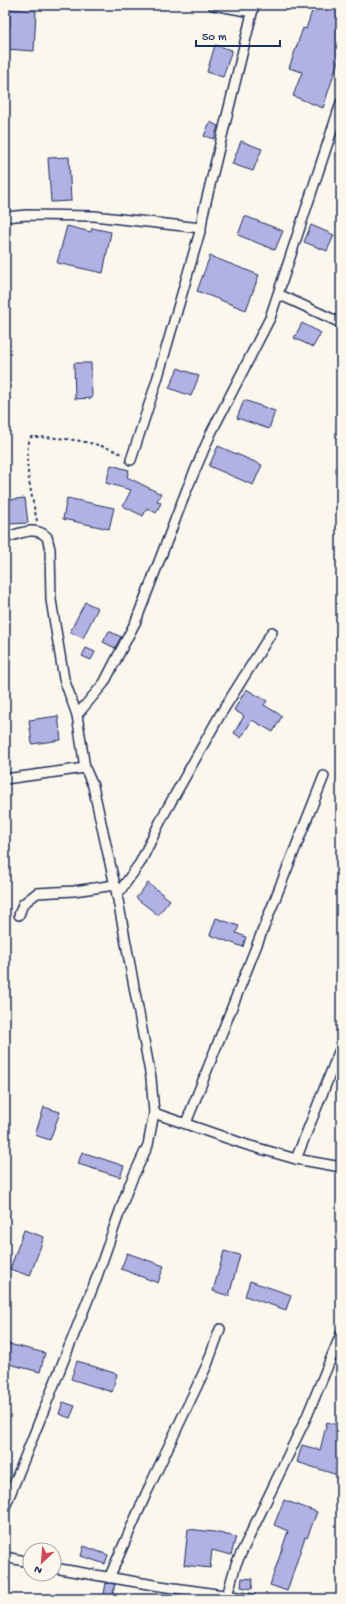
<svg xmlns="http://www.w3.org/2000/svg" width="346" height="1604" font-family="'Gochi Hand',sans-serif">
<rect width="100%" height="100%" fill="#fbf7ec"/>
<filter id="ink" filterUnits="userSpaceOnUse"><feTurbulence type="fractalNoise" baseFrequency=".025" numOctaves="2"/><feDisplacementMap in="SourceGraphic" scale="8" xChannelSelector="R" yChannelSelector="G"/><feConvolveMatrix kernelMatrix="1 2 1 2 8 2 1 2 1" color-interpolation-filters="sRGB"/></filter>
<g filter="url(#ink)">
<g fill="#b2b1e3" stroke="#1b2f5e">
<polygon points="314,5 332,5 341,8 341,52 323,108 293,96 302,72 289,68 303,28 306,29"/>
<polygon points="10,9 36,11 34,51 5,49 5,25 10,25"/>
<polygon points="215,45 232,50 223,77 207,72"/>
<polygon points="210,122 218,126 214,139 204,136"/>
<polygon points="241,141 262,149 253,171 232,164"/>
<polygon points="69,157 71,201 51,202 48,158"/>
<polygon points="245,216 283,231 275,250 238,235"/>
<polygon points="311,225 334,235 327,251 304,242"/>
<polygon points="67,226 91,232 92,228 111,232 103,273 57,263"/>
<polygon points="210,256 259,275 246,310 197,291"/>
<polygon points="302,323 321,333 313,347 294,338"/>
<polygon points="74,363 91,363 92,398 75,399"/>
<polygon points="178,368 199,376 191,396 169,388"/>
<polygon points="244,400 275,411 269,429 237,418"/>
<polygon points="218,446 262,465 253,485 209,466"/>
<polygon points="111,465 129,470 127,477 161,494 157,501 161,503 156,513 147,508 143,516 123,506 131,490 106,483"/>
<polygon points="25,498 28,523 10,524 7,500"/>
<polygon points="67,498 114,508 109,529 63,519"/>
<polygon points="85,602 98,608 83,638 70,632"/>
<polygon points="109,631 121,637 115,648 103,642"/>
<polygon points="86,648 95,652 91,660 82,656"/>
<polygon points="246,689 267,701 264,705 282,716 273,732 252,720 241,738 234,733 244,716 234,710"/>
<polygon points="58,716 61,740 32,744 29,720"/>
<polygon points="148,883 170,900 158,915 136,898"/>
<polygon points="216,918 239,926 236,933 246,937 243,947 210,935"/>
<polygon points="44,1107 60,1112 50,1140 35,1135"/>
<polygon points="82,1152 124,1166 120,1177 78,1164"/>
<polygon points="24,1230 44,1237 30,1276 10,1269"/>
<polygon points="224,1251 240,1255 229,1296 213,1291"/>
<polygon points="127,1253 164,1266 158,1283 121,1269"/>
<polygon points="250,1281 291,1295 286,1310 245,1296"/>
<polygon points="5,1343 45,1353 40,1372 5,1363"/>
<polygon points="77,1361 117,1374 112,1392 71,1379"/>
<polygon points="63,1402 75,1406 70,1418 59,1414"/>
<polygon points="327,1422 341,1426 341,1462 337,1475 297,1462 302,1445 320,1450"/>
<polygon points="284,1500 317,1512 307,1538 305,1537 287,1591 270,1585 288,1531 274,1525"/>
<polygon points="188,1529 214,1532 236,1537 231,1555 212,1550 210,1568 184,1565"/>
<polygon points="84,1546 108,1555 105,1564 81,1556"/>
<polygon points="242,1578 253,1579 252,1589 241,1587"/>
<polygon points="106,1583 115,1584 112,1599 103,1599"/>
</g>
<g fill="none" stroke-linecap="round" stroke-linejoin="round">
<g stroke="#1b2f5e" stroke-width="12">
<g id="minor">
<polyline points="213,5 252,12"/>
<polyline points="5,217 27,215 94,216 201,228 203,214 254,5"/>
<polyline points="278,294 341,323"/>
<polyline points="131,460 157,380 201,228"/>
<path d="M5,538C19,534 35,525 47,537L50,549L51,600L64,679L77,715L85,768L93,786L117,895L151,1078L154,1113L148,1145L128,1188L95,1282L5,1507"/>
<polyline points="77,715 104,683 136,621 187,489 211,433 270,318 341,103"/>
<polyline points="5,779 85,768"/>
<polyline points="117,895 140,863 163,816 220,715 272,632"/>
<polyline points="19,915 23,904 37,893 74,891 115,885"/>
<polyline points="154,1113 247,1145 296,1159 341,1167"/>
<polyline points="186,1123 324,776"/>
<polyline points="296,1159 341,1047"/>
<polyline points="5,1557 30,1562"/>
<polyline points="54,1568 160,1586 252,1599"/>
<polyline points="109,1578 146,1494 207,1365 220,1329"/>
<polyline points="227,1596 236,1564 307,1416 341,1334"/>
</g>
</g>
<path stroke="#1b2f5e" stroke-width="2" stroke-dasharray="3 3" stroke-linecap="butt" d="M37,521C33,501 21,455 31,437C59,437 99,441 123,455"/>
<use href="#minor" stroke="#fbf7ec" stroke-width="9"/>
</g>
</g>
<rect width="346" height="1604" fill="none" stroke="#fbf7ec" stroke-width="20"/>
<rect x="10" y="10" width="326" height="1584" fill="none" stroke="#1b2f5e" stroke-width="1.5" filter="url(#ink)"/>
<g transform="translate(42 1562) rotate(206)"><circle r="19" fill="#fbf7ec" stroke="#a1a7b3"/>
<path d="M0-3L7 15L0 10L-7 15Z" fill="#d1495b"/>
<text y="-6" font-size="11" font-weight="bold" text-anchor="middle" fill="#1b2f5e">N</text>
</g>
<path d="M196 40v6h84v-6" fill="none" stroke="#1b2f5e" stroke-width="2"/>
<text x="202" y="40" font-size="12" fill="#1b2f5e" stroke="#fbf7ec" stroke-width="3" paint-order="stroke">50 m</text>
</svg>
